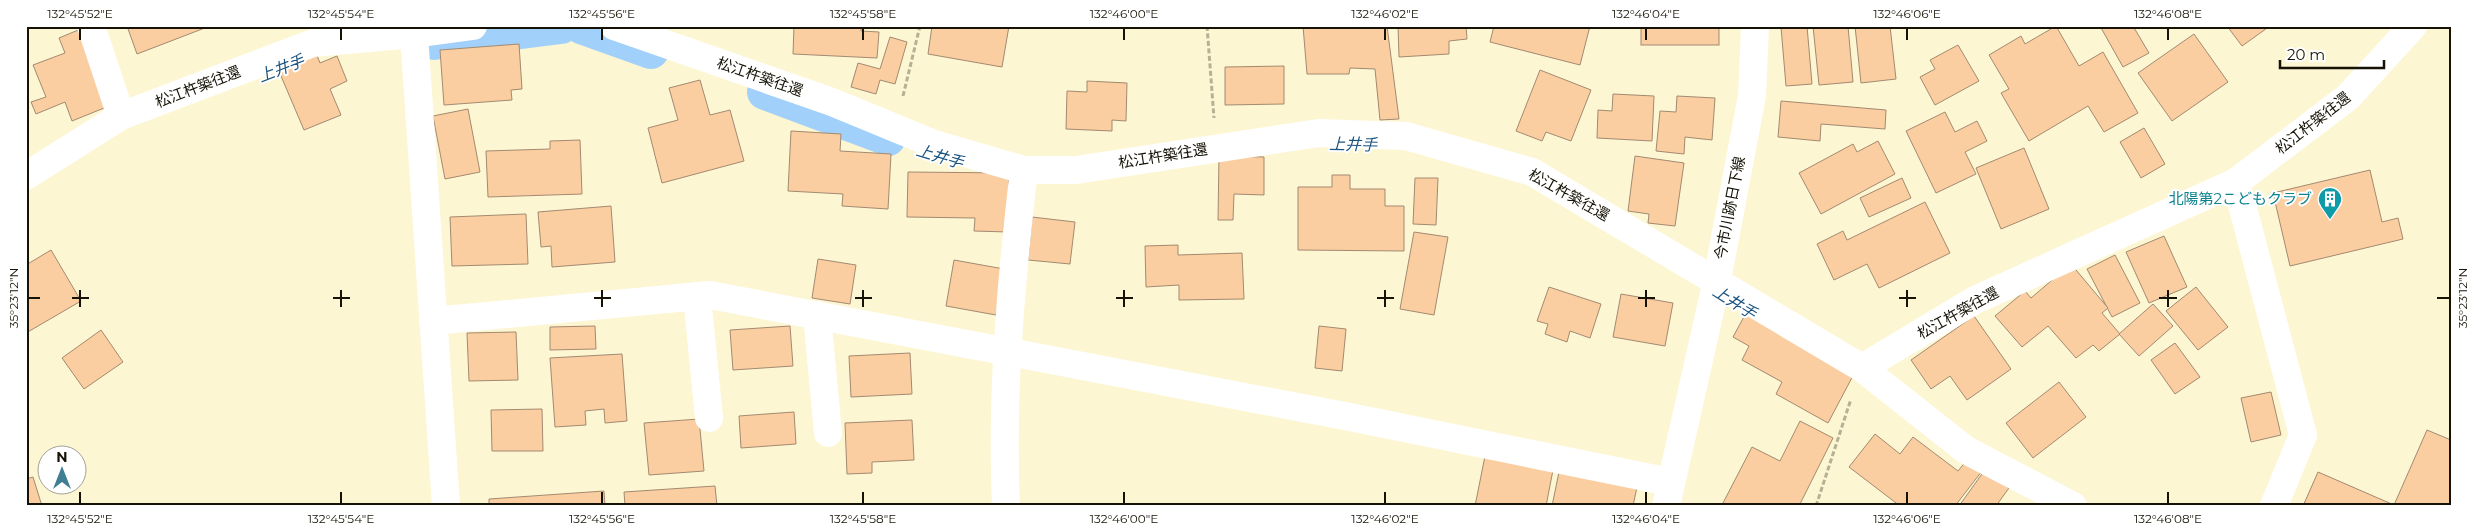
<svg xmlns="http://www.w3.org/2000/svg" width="2477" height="532" font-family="Montserrat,'Noto Sans JP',sans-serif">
<rect width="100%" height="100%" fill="#fdf6d2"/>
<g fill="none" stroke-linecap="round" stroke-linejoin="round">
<g stroke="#a1d0fa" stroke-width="36">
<polyline points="581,26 651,51"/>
<polyline points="434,42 561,26"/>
<polyline points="765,92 888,138"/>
</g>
</g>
<g fill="#facea1" stroke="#a38a70">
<polygon points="127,26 210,26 137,54"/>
<polygon points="794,26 861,26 861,31 879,32 877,58 793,54"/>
<polygon points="932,26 1009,26 1002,67 928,54"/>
<polygon points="1303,26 1387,26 1399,119 1380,120 1375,69 1350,68 1349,74 1307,74"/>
<polygon points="1398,26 1466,26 1467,39 1449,41 1449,54 1399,57"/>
<polygon points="1494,26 1590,26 1580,65 1490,42"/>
<rect x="1641" y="26" width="78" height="19"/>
<polygon points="1807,26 1812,84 1786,86 1781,27"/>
<polygon points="1813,26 1848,26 1853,82 1819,85"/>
<polygon points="1855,26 1890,26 1896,79 1861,83"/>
<polygon points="2056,26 2079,66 2103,52 2138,113 2104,132 2088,106 2029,141 2001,93 2009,89 1989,55 2021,36 2025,44"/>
<polygon points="2100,26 2133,26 2149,53 2123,67"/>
<polygon points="2227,26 2270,26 2242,46"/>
<polygon points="83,28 114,104 72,121 65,102 36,114 31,102 46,97 33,65 65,53 59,38"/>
<polygon points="2194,34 2228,82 2172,121 2138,73"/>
<polygon points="890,37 907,42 895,84 880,80 876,94 851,87 858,63 880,69"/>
<polygon points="519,44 522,89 511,90 512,100 444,105 440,50"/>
<polygon points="1958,45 1979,81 1935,105 1920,77 1935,69 1930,60"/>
<polygon points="316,53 320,63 337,56 347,81 330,89 341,115 304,130 278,69"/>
<polygon points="1284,66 1284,104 1225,105 1225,67"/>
<polygon points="1540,70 1591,90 1571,141 1546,132 1542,141 1516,131"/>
<polygon points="700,80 710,115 730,110 744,161 662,183 648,128 678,120 669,88"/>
<polygon points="1087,81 1127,83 1126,121 1112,120 1112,131 1066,129 1067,91 1087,92"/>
<polygon points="1613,94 1654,96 1652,141 1597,138 1598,110 1612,111"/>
<polygon points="1677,96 1715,98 1712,140 1685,137 1684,154 1656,151 1660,111 1676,112"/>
<polygon points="1781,101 1886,110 1885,129 1821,124 1820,141 1778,137"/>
<polygon points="468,109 480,172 445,179 433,116"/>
<polygon points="1945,112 1955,132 1977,121 1987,141 1965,152 1976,174 1936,193 1906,131"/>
<polygon points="2144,128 2165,164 2141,178 2120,142"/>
<polygon points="791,131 841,134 840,151 891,154 888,209 842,206 843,194 788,191"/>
<polygon points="580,140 582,194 488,197 486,151 550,149 550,141"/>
<polygon points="1878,141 1895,174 1821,214 1799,173 1853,144 1857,152"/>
<polygon points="2024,148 2049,209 2001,229 1976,168"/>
<polygon points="1219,156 1264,157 1264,195 1234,194 1233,220 1218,220"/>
<polygon points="1635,156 1684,163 1675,226 1648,223 1649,214 1628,211"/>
<polygon points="2370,170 2382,222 2398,218 2403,239 2290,266 2273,193"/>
<polygon points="908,172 1009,173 1008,232 974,231 975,218 907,217"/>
<polygon points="1332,175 1350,175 1350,189 1385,189 1385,206 1404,206 1404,251 1298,250 1298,187 1332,187"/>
<polygon points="1415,178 1438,178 1436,225 1413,224"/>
<polygon points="1902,178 1911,198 1869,217 1860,198"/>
<polygon points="1925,202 1950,253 1879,288 1867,264 1834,280 1817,244 1843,231 1847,240"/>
<polygon points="611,206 615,262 552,267 551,246 541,247 538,212"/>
<polygon points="526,214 528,264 452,266 450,217"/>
<polygon points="1032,217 1075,222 1070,264 1028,260"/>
<polygon points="1414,232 1448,237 1434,315 1400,309"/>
<polygon points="2164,236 2187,287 2149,303 2126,252"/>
<polygon points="1178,245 1178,255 1242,253 1244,299 1179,300 1179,285 1146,287 1145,246"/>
<polygon points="51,250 81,301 26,333 26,265"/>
<polygon points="2115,255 2140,303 2112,317 2087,269"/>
<polygon points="818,259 856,265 850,304 812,298"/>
<polygon points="954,260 1004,269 996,315 946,306"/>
<polygon points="2071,264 2108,308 2102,313 2120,334 2099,351 2093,345 2076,358 2048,326 2022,347 1995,316 2025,291 2031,298"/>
<polygon points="1549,287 1601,304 1590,338 1570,331 1567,342 1545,334 1548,324 1537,321"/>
<polygon points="2196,287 2228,327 2198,350 2166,311"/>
<polygon points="1621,294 1673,303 1665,346 1613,337"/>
<polygon points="2153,304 2173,326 2139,356 2119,334"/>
<polygon points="1747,311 1856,370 1828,423 1776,394 1782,382 1742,360 1749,346 1733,337"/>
<polygon points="1974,316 2011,369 1967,400 1950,376 1931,389 1911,360"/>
<polygon points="595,326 596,349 550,350 550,327"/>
<polygon points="790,326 793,366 733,370 730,330"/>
<polygon points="1319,326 1346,329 1342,371 1315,368"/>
<polygon points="101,330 123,362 84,389 62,358"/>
<polygon points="516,332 518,380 469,381 467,333"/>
<polygon points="2175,343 2200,377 2175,394 2151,360"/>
<polygon points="910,353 912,394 851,397 849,356"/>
<polygon points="622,354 627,421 605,423 604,409 585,411 586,425 555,427 550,358"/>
<polygon points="2059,382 2086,417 2033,458 2006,423"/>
<polygon points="2271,392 2281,435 2251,442 2241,398"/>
<polygon points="542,409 543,451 492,451 491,410"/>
<polygon points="794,412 796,444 741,448 739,416"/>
<polygon points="699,419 704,471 649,475 644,423"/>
<polygon points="912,420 914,460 872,462 872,473 847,474 845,423"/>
<polygon points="1800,421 1833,438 1799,506 1728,506 1723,503 1752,447 1780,461"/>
<polygon points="2427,430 2451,440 2451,506 2303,506 2318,472 2394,505"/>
<polygon points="1875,434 1900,454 1913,437 1958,471 1967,460 1982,471 1955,506 1900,506 1849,467"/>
<polygon points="1485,456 1553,470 1546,506 1475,506"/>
<polygon points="1984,471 2009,488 1996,506 1959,506"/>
<polygon points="1559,472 1637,487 1633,506 1552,506"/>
<polygon points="33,477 42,506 26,506 26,479"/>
<polygon points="715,486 717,506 625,506 624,492"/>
<polygon points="604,491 605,506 489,506 489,499"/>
</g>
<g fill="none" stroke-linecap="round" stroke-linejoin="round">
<g stroke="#b6b194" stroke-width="3" stroke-dasharray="5 2.5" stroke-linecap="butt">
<polyline points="1207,26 1214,118"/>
<polyline points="903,96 920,26"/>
<polyline points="1816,506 1851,399"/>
</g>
<g stroke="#fff" stroke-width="28">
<polyline points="91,26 121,116"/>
<polyline points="614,26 832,102 934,144 1024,170 1076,170 1319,133 1406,136 1532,172 1862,368 1966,450 2073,506"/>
<polyline points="414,34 446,506"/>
<polyline points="26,176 121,116 313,43 414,34 473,26"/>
<polyline points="2236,182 2303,435 2274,506"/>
<polyline points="697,296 709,418"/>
<polyline points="817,315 828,433"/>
<polyline points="433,321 710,295 1350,417 1670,482"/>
<polyline points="1862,368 1975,300 2236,182 2348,97 2413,26"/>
<path d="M1006,506C1001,394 1011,281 1024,170"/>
</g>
<polyline stroke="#fff" stroke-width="28" points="1666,506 1717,280 1752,96 1755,26"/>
</g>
<path fill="none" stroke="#161306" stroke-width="2" d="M80,28V40M341,28V40M602,28V40M863,28V40M1124,28V40M1385,28V40M1646,28V40M1907,28V40M2168,28V40M80,290V307M341,290V307M602,290V307M863,290V307M1124,290V307M1385,290V307M1646,290V307M1907,290V307M2168,290V307M28,298H40M72,298H89M333,298H350M594,298H611M855,298H872M1116,298H1133M1377,298H1394M1638,298H1655M1899,298H1916M2159,298H2177M2437,298H2450M80,492V504M341,492V504M602,492V504M863,492V504M1124,492V504M1385,492V504M1646,492V504M1907,492V504M2168,492V504"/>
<defs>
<g id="building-pin" transform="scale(1.25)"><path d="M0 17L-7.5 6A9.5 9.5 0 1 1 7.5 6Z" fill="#0f9aa8" stroke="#fff"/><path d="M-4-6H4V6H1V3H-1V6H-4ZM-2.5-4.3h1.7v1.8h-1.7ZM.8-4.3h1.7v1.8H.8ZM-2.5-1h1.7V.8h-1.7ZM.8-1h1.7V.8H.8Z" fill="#fff"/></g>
</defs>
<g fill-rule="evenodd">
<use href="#building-pin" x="2330" y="199"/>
</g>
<g text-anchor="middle" stroke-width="4" stroke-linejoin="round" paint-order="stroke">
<g font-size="15" fill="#161306" stroke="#fff">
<text transform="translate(760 77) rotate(19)" y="5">松江杵築往還</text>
<text transform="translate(198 87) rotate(-21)" y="5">松江杵築往還</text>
<text transform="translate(2313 123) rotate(-38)" y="5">松江杵築往還</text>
<text transform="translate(1163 156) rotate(-9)" y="5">松江杵築往還</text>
<text transform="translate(1569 195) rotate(29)" y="5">松江杵築往還</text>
<text transform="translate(1730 208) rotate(-79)" y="5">今市川跡日下線</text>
<text transform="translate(1958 313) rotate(-29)" y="5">松江杵築往還</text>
</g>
<g font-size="15" fill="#0d838f" stroke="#fff" text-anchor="end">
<text x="2312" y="204">北陽第2こどもクラブ</text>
</g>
<g font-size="16" font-style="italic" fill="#1a5481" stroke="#fff">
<text transform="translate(281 68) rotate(-21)" y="6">上井手</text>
<text transform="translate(1353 144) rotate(1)" y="6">上井手</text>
<text transform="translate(940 156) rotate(17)" y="6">上井手</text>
<text transform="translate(1735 302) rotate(32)" y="6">上井手</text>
</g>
</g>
<rect width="2477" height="532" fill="none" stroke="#ffffff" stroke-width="55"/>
<g transform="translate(62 470)"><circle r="24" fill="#ffffff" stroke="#a2a19b"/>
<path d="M0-4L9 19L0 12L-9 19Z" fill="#407e94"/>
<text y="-8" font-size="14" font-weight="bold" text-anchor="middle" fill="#161306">N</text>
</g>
<path d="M2280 60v8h104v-8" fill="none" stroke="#161306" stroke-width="2.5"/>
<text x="2287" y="60" font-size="15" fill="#161306" stroke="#ffffff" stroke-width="4" paint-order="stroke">20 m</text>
<rect x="28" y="28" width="2422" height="476" fill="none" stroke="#161306" stroke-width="2"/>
<g font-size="12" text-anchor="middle" fill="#161306">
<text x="80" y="18">132°45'52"E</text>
<text x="341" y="18">132°45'54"E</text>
<text x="602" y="18">132°45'56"E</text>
<text x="863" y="18">132°45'58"E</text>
<text x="1124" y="18">132°46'00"E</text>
<text x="1385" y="18">132°46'02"E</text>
<text x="1646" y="18">132°46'04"E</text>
<text x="1907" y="18">132°46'06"E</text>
<text x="2168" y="18">132°46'08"E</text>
<text transform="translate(14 298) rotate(-90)" y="4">35°23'12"N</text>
<text transform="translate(2463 298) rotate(-90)" y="4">35°23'12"N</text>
<text x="80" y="523">132°45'52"E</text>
<text x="341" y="523">132°45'54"E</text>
<text x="602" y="523">132°45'56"E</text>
<text x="863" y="523">132°45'58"E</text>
<text x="1124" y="523">132°46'00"E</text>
<text x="1385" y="523">132°46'02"E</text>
<text x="1646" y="523">132°46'04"E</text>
<text x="1907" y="523">132°46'06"E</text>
<text x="2168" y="523">132°46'08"E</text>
</g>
</svg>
